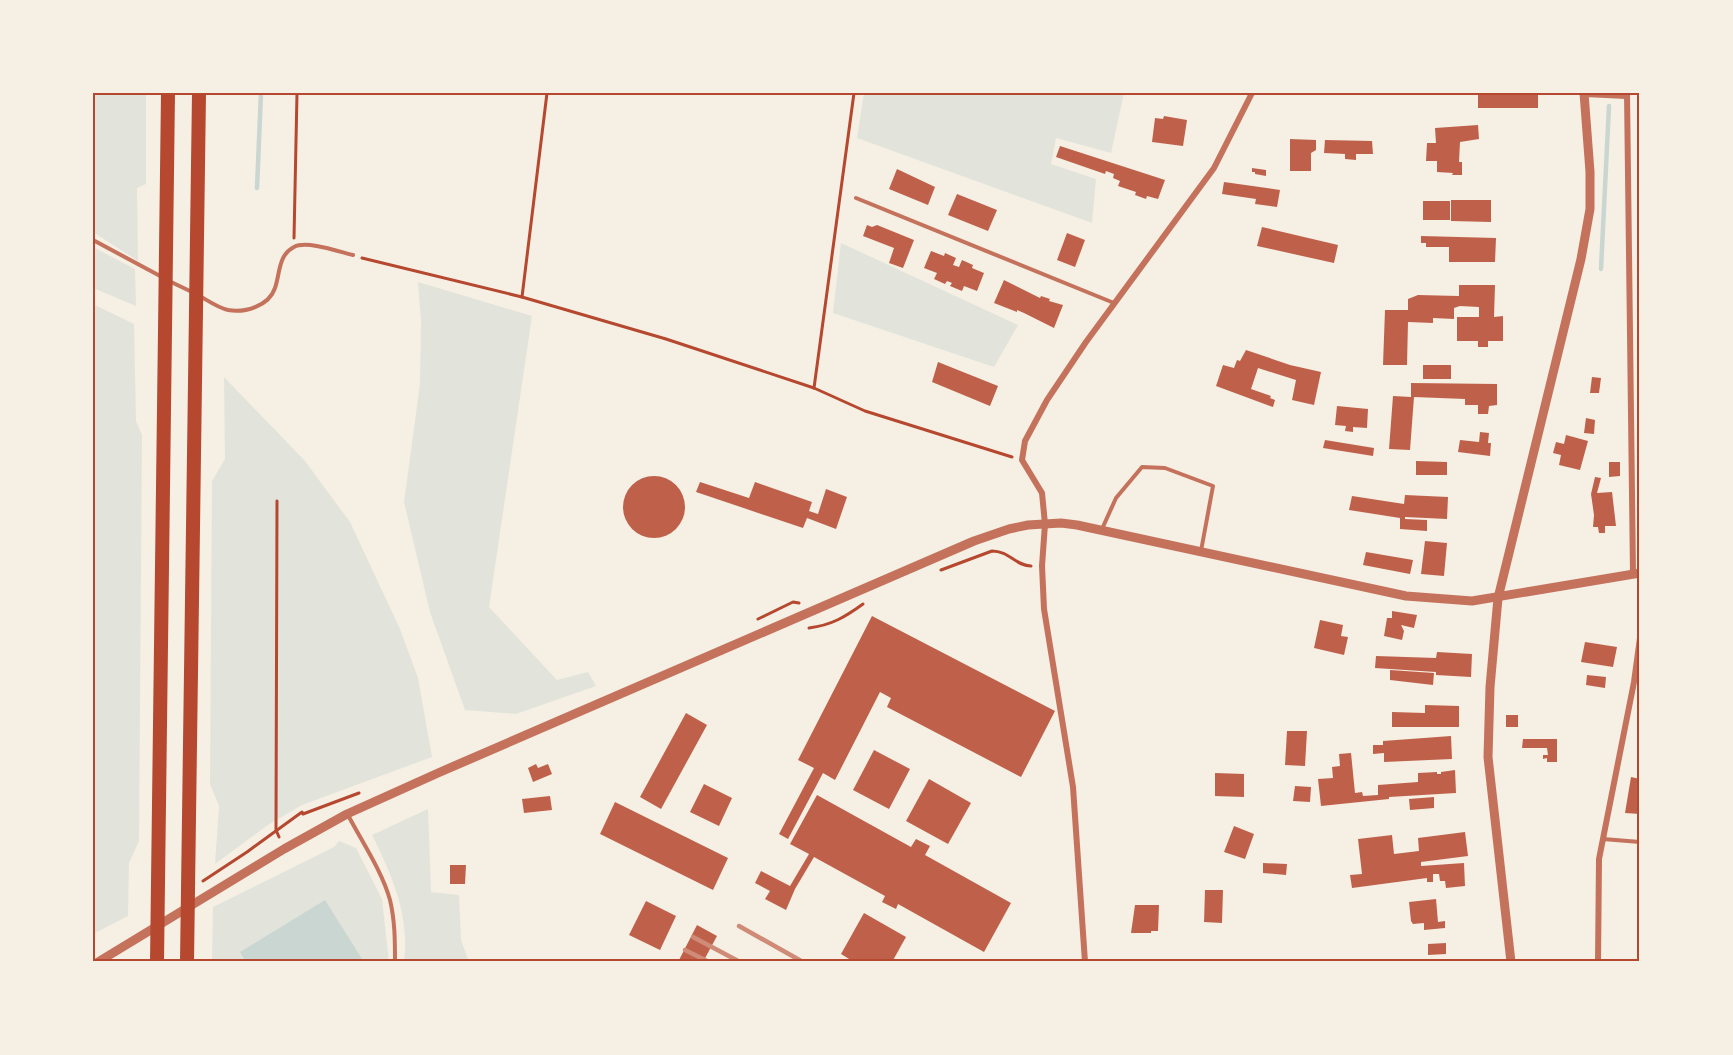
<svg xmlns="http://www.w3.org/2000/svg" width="1733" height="1055" font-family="Commissioner,sans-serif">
<rect width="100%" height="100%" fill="#f6efe4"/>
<g fill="#e2e4dc">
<polygon points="93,93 146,93 146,184 137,188 138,261 93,232"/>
<polygon points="864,93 1124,93 1111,153 1056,138 1051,164 1096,179 1092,223 857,138"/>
<polygon points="841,243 1018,325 994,367 833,313"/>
<polygon points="93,247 135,269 136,306 93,288"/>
<polygon points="418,282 532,316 489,607 557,680 588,672 596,686 516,714 465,710 430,612 404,502 420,384 421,321"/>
<polygon points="93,304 134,324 136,421 142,435 139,841 129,863 128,916 93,934"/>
<polygon points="224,377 305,461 350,522 400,629 418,678 432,757 302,805 268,825 215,864 219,806 210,784 212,481 225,459"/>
<path d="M428,809L431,892L459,895L461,940L469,962H404C410,916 392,875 372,835Z"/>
<polygon points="339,841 356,848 382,899 389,962 212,962 213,907 334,847"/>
</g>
<polygon fill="#c9d6d2" points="325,900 364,962 246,962 240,952"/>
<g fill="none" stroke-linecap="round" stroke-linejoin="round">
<g stroke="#c9d6d2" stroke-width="4.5">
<polyline points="257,188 261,93"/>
<polyline points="1601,269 1609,106"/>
</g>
</g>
<g fill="#bf614a">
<rect x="1478" y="93" width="60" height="15"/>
<polygon points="1164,116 1187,120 1183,146 1152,142 1155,118 1163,119"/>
<polygon points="1478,125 1479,139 1460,142 1459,162 1462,162 1462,175 1452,175 1453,173 1437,172 1437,161 1426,161 1427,143 1436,143 1435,128"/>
<polygon points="1290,139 1316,140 1316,150 1311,153 1311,171 1290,171"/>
<polygon points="1325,140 1372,141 1373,154 1356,154 1356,160 1345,159 1345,154 1324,153"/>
<polygon points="1060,146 1165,180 1158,199 1147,196 1146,199 1135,195 1136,192 1118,186 1120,181 1113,178 1114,174 1106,171 1105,174 1056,157"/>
<polygon points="1252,168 1266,170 1266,176 1255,174 1255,172 1252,172"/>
<polygon points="897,169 935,187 928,205 889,189"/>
<polygon points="1224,182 1280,190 1277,207 1255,204 1256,199 1222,194"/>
<polygon points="957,194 997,210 988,231 948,215"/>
<polygon points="1451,200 1491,200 1491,222 1451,221"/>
<rect x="1423" y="201" width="27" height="19"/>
<polygon points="867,225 872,227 877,225 914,240 903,268 889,263 894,248 863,236"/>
<polygon points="1262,227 1338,245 1334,263 1257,246"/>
<polygon points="1067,233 1085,240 1075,267 1057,260"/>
<polygon points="1421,236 1496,238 1495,262 1449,262 1449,247 1426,247 1426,243 1421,243"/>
<polygon points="931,251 944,256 945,253 956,258 953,265 959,267 962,260 973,265 972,268 984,273 977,291 964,286 962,291 950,286 952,283 947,281 945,284 934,279 937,273 924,268"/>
<polygon points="1004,280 1040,298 1041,296 1050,299 1049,301 1063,305 1054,328 1024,313 1017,310 1017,312 994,303"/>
<polygon points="1459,285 1495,285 1494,317 1503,316 1503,341 1488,341 1488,347 1478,347 1478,341 1457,341 1457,317 1479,317 1479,307 1460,306 1454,308 1454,319 1433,318 1433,323 1408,322 1407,365 1383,365 1385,310 1408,310 1408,299 1418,295 1459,296"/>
<polygon points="1246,350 1290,365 1321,372 1314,405 1292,400 1296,380 1258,368 1251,389 1271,396 1270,398 1275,400 1273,407 1216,386 1223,365 1234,368 1237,360 1240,361"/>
<polygon points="938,362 998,386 990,406 932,382"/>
<rect x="1423" y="365" width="28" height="14"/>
<polygon points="1592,377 1601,378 1599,393 1590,393"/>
<polygon points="1411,383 1497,384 1497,405 1489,406 1488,414 1478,414 1478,405 1465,405 1465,399 1414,397 1410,450 1389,449 1393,396 1411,397"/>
<polygon points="1337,406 1368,409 1367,428 1353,427 1353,432 1345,431 1346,426 1335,425"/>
<polygon points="1586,418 1595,420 1594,434 1584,433"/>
<polygon points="1480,432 1489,433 1488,443 1491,443 1490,456 1458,452 1460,440 1479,442"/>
<polygon points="1566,435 1588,441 1580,470 1559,465 1561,455 1553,453 1556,442 1564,444"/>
<polygon points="1325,440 1374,448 1373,456 1323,448"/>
<polygon points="1416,461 1447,462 1447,475 1416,475"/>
<polygon points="1609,462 1620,462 1620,476 1609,477"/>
<circle cx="654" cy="507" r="31"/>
<polygon points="1595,477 1601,478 1597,493 1612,492 1616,526 1605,526 1605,533 1599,533 1598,527 1593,527 1594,515 1591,494"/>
<polygon points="700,482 749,498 755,482 812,502 809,511 818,514 826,489 847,497 836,529 807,518 803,528 696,492"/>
<polygon points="1405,495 1448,497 1447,519 1405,517 1405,519 1427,520 1427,531 1400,529 1400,518 1349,510 1352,496 1404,504"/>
<polygon points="1425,541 1447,543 1444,576 1421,574"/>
<polygon points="1366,552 1413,560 1410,574 1363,565"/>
<polygon points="1392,611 1417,615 1414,628 1401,625 1404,631 1402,640 1384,636 1387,618 1392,618"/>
<polygon points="872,616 1055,711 1021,777 887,707 891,698 880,692 835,780 823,773 788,839 779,834 814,768 798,760"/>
<polygon points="1320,620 1343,625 1341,636 1348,637 1344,655 1314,648"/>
<polygon points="1585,642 1617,647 1613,667 1581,662"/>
<polygon points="1437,652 1472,654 1471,677 1436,675 1436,672 1375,668 1376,656 1436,658"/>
<polygon points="1390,670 1434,673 1433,685 1390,680"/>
<polygon points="1587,675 1606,677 1605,688 1586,685"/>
<polygon points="1425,705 1459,706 1459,727 1392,727 1392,712 1425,713"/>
<polygon points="686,713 707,725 661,809 640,797"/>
<rect x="1506" y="715" width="12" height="12"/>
<polygon points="1287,731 1307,731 1305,766 1285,765"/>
<polygon points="1451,736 1452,759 1384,762 1384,753 1373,754 1373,745 1383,745 1383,741"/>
<polygon points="1523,739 1557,739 1557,762 1547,762 1547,758 1543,759 1543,755 1548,755 1547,748 1522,748"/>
<polygon points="874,750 910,769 889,809 853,790"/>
<polygon points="1351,753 1355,793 1362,792 1363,796 1378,795 1378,785 1418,782 1418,773 1437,772 1437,774 1441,774 1441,772 1455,770 1456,793 1389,797 1389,799 1321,806 1318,779 1333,778 1332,767 1340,766 1339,754"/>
<polygon points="536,764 538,768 548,764 552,774 533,782 528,768"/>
<polygon points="1215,773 1244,774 1244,797 1215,796"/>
<polygon points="1631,777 1640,779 1640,814 1625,813"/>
<polygon points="929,779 971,803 948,844 906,821"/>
<polygon points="704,784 732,798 719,826 690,812"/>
<polygon points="1295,786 1311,787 1310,802 1293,801"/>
<polygon points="817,795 911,847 916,839 930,846 925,855 1011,903 984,952 898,904 896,909 882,902 885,896 814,857 795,889 786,910 765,899 770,891 755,883 761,871 790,886 809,854 790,844"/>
<polygon points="550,796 552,810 524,813 522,799"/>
<polygon points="1434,797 1434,808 1410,810 1409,799"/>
<polygon points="615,802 728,858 713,890 600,834"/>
<polygon points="1234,826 1254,834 1245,859 1224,852"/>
<polygon points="1465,832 1468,856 1421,862 1421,866 1464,863 1465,886 1446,888 1445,881 1440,881 1439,874 1433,874 1433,882 1427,882 1427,878 1352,888 1350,875 1362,874 1358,839 1392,835 1394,854 1419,851 1418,838"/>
<polygon points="1263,863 1287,864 1286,875 1263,873"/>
<polygon points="450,865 466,865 465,884 450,884"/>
<polygon points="1205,890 1223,890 1222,923 1204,922"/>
<polygon points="1436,899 1438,922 1445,921 1445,928 1424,930 1424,923 1413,924 1411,921 1409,902"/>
<polygon points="646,901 676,916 660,950 629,935"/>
<polygon points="1135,905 1159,905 1158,931 1151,931 1151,933 1131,933"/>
<polygon points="864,913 906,937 892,962 854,962 841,954"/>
<polygon points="697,925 717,936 703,962 678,962"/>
<polygon points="1446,943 1446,954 1428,955 1428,944"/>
</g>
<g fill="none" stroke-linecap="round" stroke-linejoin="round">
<g stroke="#b5482f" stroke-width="3">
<polyline points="294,238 297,93"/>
<polyline points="362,258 522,297 666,339 814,388 865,411 1012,457"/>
<polyline points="522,297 547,93"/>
<polyline points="814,388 854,93"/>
<polyline points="277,501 276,830 279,837"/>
<path d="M941,570L992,551C1009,551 1016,566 1031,566"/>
<polyline points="758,619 793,602 799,603"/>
<path d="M809,628C832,625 845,617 863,604"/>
<polyline points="203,881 247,852 302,812 303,814 359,793"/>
</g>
<g stroke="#c5725c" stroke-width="4">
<polyline points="1585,95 1626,97"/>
<polyline points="856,198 1114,303"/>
<polyline points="93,240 162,277"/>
<polyline points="169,281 192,292"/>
<path d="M198,295C207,300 218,308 228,310C245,313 269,306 275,288C280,274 278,255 294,247C307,240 340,252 353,255"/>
<polyline points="1102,529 1116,498 1142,467 1165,468 1213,486 1201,551"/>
<path d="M348,815C362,842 382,871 390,900C395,921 395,941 395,962"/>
<polyline points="1603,839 1640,842"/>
</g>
<g stroke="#c5725c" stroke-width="6">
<polyline points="1627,93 1633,574"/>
<polyline points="1085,962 1073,787 1044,609 1042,566 1045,524 1042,493 1022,460 1025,441 1047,400 1086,342 1214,168 1252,93"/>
<polyline points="1598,962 1599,859 1634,682 1640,638"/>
</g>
<g stroke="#c5725c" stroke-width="9">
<polyline points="98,962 284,849 347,814 438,773 974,541 1009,529 1028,525 1061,523 1077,525 1406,596 1472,601 1640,573"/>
<polyline points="1511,962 1488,757 1490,687 1498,598 1581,259 1590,209 1590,172 1584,93"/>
</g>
<g stroke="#b5482f" stroke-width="14">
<polyline points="157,962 168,93"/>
<polyline points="187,962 199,93"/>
</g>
<g stroke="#cf8b77" stroke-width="4.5">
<polyline points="739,926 803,962"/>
<polyline points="693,937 740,962"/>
<polyline points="685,950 709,962"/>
</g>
</g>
<rect width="1733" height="1055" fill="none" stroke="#f6efe4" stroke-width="189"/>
<rect x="94" y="94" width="1544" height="866" fill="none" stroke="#b5482f" stroke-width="2"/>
</svg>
